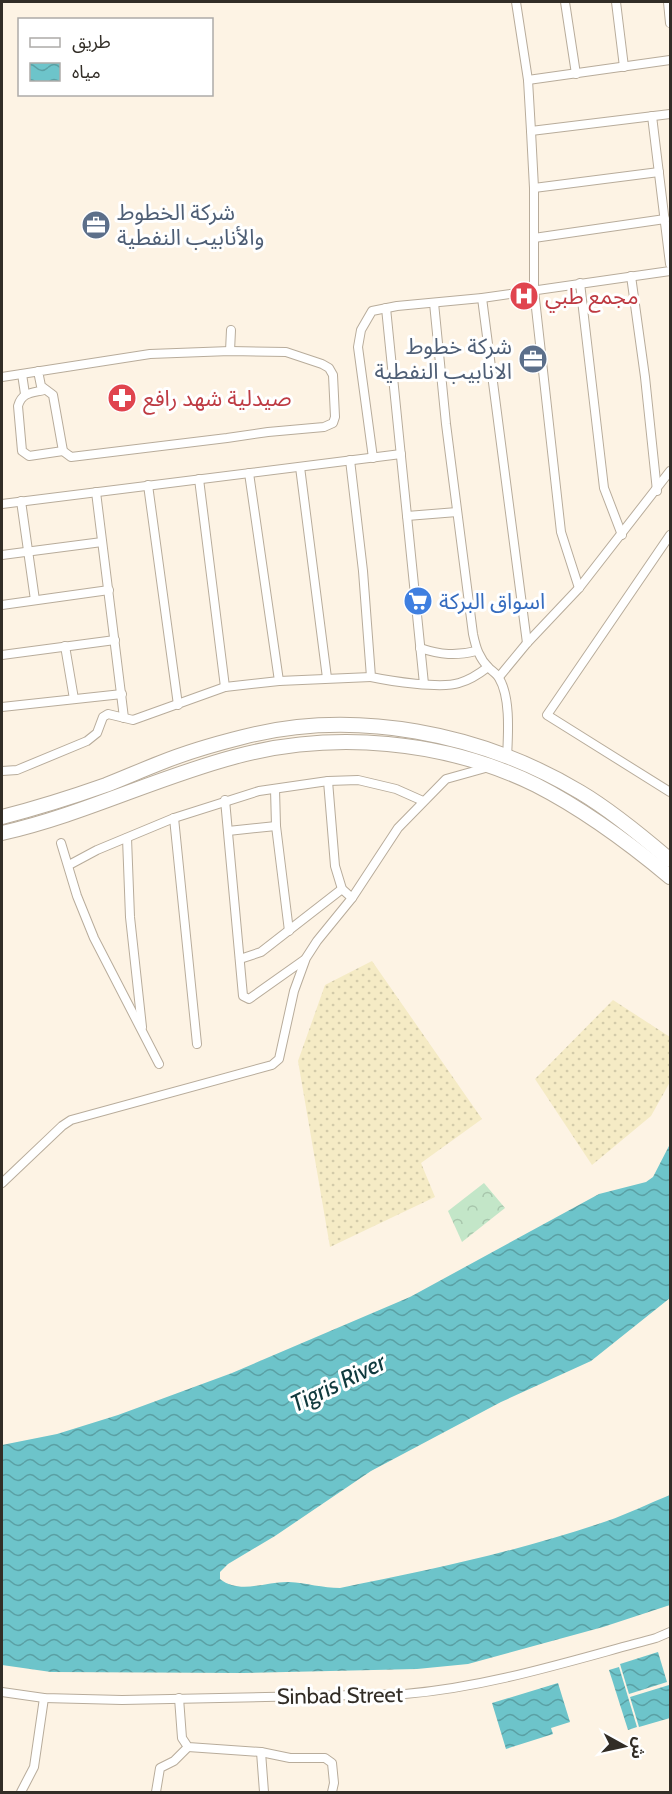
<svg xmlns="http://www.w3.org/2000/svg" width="672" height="1794" font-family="Cabin,'Noto Sans Arabic',sans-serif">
<defs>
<pattern id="sand-dots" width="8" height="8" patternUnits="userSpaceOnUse" patternTransform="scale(1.5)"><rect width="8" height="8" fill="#f5ebc5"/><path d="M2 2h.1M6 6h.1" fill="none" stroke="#d2caa9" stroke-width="1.8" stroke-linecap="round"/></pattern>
<pattern id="park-crowns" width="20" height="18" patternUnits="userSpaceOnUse" patternTransform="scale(1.5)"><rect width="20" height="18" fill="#c3e6c8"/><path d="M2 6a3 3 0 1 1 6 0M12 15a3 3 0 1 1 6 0" fill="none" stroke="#a8c6ac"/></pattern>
<pattern id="water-waves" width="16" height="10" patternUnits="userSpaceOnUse" patternTransform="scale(1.5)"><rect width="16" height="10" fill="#6dc4ca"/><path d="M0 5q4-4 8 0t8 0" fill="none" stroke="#5aa0a4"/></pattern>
</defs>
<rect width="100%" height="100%" fill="#fdf3e4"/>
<g fill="url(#sand-dots)">
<polygon points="372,961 482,1119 421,1163 435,1197 330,1247 298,1061 325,985"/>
<polygon points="613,1000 670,1037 670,1082 651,1116 592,1165 535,1079"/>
</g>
<polygon fill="url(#park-crowns)" points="484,1183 505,1208 462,1242 448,1211"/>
<g fill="url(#water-waves)">
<path d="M670,1144V1298L591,1361L501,1402L371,1471L275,1536L228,1564L220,1572V1579C240,1595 267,1581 289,1582C306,1583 323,1588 340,1588C430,1570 520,1551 607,1521C628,1514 649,1503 670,1495V1605L603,1627L468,1664L417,1669L243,1673L51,1672L2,1665V1445L57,1434L118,1415L232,1373L410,1297L599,1194L646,1182L653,1177Z"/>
<polygon points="658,1652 667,1682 629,1694 620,1664"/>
<polygon points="619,1667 637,1727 628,1730 609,1670"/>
<polygon points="558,1683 570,1722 551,1728 553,1734 506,1749 492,1703"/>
<polygon points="669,1685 670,1718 639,1727 630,1697"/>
</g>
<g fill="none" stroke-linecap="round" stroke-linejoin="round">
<g stroke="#b8ac9b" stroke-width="10">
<g id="minor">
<polyline points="516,2 528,80 531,131 534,188 534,290 561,532 579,588"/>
<polyline points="565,2 576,74"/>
<polyline points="616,2 624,67"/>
<polyline points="668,2 670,23"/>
<polyline points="528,80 670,60"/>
<polyline points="652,116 670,264"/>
<polyline points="531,131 670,114"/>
<polyline points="534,188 659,172"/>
<polyline points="534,238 665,219"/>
<polyline points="631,276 645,377 657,491"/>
<polyline points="580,283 604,488 622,535"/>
<polyline points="482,298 527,643"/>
<path d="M434,303L446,424L473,634C476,648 479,658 489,668C492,671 497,674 499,678C511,698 508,735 507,758"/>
<polyline points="386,308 424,684"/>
<polyline points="230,351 231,330"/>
<polyline points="22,374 25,394"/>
<polyline points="2,377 150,354 230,351 286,352 322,364 329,368 333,375 335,417 333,423 324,427 268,432 227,438 71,457 63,451 53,395 41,386 38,371"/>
<path d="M44,390C32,393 22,392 18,406L22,451L29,456L63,451"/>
<polyline points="373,458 358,347 361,330 372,311 397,306 482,298 670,271"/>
<path d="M350,460L363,571L371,677C390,681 441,689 459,683C470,680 479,674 488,667"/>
<polyline points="300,467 327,678"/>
<polyline points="249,473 279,681"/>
<polyline points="199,479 225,687"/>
<polyline points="148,485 178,705"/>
<polyline points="96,492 124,718"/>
<polyline points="21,501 35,600"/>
<polyline points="2,504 401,454"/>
<polyline points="407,516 457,512"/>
<polyline points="670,535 547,715 670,792"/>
<polyline points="2,555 102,542"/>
<polyline points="2,605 109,590"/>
<polyline points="65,646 74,699"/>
<path d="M420,648C441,655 456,656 476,651"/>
<polyline points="2,655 115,640"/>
<polyline points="499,677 527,643 579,588 670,471"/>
<polyline points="2,707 122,694"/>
<polyline points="2,771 17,770 87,741 97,733 103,717 108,714 133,720 225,687 279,681 371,677"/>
<polyline points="328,781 335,866 342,889 352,898"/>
<polyline points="275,789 276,826 289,931"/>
<polyline points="225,800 243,996 249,999 304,960"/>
<polyline points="174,818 197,1044"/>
<polyline points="228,831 276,826"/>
<polyline points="127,838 130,917 142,1027"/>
<polyline points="61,843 77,896 94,938 159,1064"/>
<polyline points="69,865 97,850 174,818 259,791 328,781 358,780 396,789 423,801"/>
<polyline points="240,959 261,952 342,889"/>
<polyline points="2,1183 62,1126 71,1120 272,1065 279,1059 294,991 306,958 317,941 352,898 398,828 446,779 489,767"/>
<path d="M2,1692L44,1698L122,1700L405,1694C490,1687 573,1660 656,1638L670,1632"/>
<polyline points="179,1698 182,1738 188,1747 261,1752 290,1758 325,1758 332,1763 334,1783 332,1792"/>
<polyline points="261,1752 264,1792"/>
<polyline points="21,1792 34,1767 44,1698"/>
<polyline points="156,1792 160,1768 174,1761 188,1747"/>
</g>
</g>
<g stroke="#b8ac9b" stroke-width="16">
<g id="motorway">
<path d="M2,817C37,808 72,797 106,785C124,778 142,770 160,763C187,752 215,744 243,737C355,708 481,733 580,792C612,811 642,836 670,860"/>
<path d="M2,833C82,815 155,778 234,757C333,730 444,740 536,785C585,810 628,842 670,877"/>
</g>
</g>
<use href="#minor" stroke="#fff" stroke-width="8"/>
<use href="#motorway" stroke="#fff" stroke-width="14"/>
</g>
<defs>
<g id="office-disc" transform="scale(1.5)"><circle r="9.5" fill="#5c6f8a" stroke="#fff"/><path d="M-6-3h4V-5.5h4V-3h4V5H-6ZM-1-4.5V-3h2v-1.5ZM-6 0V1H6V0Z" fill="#fff"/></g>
<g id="hospital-disc" transform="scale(1.5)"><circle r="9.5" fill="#e0444e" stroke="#fff"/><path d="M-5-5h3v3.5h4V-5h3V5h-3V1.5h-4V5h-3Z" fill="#fff"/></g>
<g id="pharmacy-disc" transform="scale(1.5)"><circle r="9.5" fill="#e0444e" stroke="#fff"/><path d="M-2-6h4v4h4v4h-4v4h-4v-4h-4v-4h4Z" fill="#fff"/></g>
<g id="supermarket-disc" transform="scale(1.5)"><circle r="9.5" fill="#3f7fe0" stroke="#fff"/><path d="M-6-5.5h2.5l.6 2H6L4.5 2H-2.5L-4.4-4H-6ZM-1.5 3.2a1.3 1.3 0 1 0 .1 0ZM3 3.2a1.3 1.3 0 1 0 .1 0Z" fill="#fff"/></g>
</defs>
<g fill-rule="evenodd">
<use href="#office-disc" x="96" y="225"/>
<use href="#hospital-disc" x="524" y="296"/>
<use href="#office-disc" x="533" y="359"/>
<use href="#pharmacy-disc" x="122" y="398"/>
<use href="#supermarket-disc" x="418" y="601"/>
</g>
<g text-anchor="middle" stroke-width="6" stroke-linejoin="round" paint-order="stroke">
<g font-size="22" fill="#4e5e75" stroke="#fff" text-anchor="start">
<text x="117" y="220">شركة الخطوط<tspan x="117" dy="25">والأنابيب النفطية</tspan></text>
<text x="512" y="354" text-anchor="end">شركة خطوط<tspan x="512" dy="25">الانابيب النفطية</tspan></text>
</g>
<g font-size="22" fill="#be3a42" stroke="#fff" text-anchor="start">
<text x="545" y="304">مجمع طبي</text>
<text x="143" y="406">صيدلية شهد رافع</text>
</g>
<g font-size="22" fill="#366cbe" stroke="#fff" text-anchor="start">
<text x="439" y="609">اسواق البركة</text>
</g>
<g font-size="22" fill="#322d26" stroke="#fff">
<text transform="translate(340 1695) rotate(-1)" y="8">Sinbad Street</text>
</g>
<g font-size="24" font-style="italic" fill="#0f393d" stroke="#fff">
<text transform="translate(338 1383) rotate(-26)" y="8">Tigris River</text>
</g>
</g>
<rect width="672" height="1794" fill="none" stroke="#322d26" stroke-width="6"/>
<rect x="18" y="18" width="195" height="78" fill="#ffffff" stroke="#adaba8" stroke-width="1.5"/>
<rect x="30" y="38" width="30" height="9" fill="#ffffff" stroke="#adaba8" stroke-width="1.5"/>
<text x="72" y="48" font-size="18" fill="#322d26">طريق</text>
<rect x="30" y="63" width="30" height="18" fill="url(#water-waves)" stroke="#adaba8" stroke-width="1.5"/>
<text x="72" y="78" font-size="18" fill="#322d26">مياه</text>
<g transform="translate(624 1746) rotate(98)" stroke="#ffffff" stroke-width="4.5" paint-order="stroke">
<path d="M0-4.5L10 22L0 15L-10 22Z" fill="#322d26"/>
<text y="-9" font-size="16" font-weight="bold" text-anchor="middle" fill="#322d26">ش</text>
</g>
</svg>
